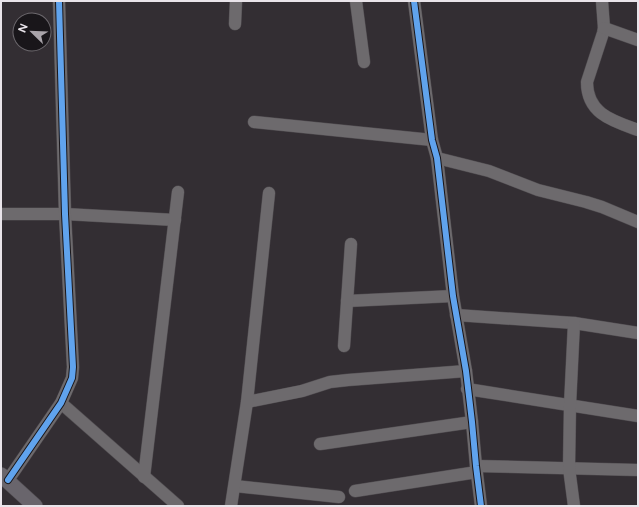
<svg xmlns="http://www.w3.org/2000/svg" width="639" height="507" font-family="Figtree,sans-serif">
<rect width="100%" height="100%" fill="#332e33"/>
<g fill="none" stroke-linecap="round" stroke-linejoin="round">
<g stroke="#504c50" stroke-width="13">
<g id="minor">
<polyline points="356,1 364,62"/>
<polyline points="414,1 432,140 437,158 453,296 466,371 472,422 476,466 481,506"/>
<path d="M602,1L604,28L603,33L587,82C587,114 613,121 638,130"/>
<polyline points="235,24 236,1"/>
<polyline points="604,28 638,40"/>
<polyline points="254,122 432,140"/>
<polyline points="437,158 489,171 538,190 586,202 602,207 638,222"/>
<polyline points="1,214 65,214 175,220"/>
<polyline points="347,301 453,296"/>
<polyline points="456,315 574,323 638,333"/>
<polyline points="344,346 351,244"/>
<polyline points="467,389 638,416"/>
<polyline points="247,402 302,391 330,382 348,380 466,371"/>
<polyline points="61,403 178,506"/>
<polyline points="320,444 472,422"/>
<polyline points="476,466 638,470"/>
<polyline points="144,477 178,192"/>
<polyline points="8,480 61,403 72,378 73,367 65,214 59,1"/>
<polyline points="235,486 339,497"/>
<polyline points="355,491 477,472"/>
<polyline points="231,506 247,402 269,193"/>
<polyline points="574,506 569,468 570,405 574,323"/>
</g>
</g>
<g stroke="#504c50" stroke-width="16">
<polyline id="major" points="1,475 35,506"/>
</g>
<use href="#minor" stroke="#6d6a6d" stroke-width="12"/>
<use href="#major" stroke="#69656c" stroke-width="15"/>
<g stroke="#19161a" stroke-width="8">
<g id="cycleway">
<polyline points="414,1 432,140 437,158 453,296 466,371 472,422 476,466 481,506"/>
<polyline points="8,480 61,403 72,378 73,367 65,214 59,1"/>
</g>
</g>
<use href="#cycleway" stroke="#60a3ed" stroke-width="6"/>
</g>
<rect width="639" height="507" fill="none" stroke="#e9e4ea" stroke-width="4"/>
<g transform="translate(32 32) rotate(293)"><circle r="19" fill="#19161a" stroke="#6c686d"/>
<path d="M0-3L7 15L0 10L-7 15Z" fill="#a9a4aa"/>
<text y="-6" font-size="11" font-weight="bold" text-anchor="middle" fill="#e9e4ea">N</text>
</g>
</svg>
